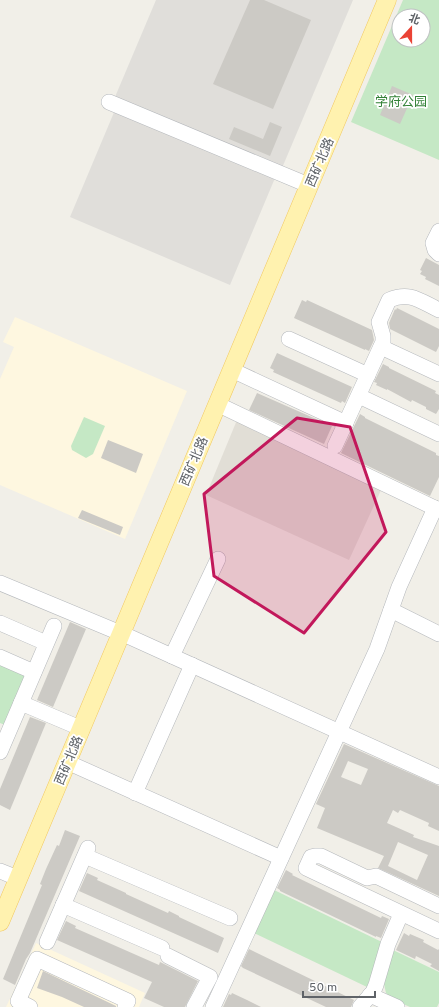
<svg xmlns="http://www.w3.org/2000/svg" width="439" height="1007" font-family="Overpass,'Noto Sans SC',sans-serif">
<rect width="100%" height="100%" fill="#f1efe8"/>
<g fill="#fef7e0">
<polygon points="15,317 187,391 125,539 0,485 0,379 14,347 3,342"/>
<polygon points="36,943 145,993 139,1007 6,1007"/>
</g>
<g fill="#e0deda">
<polygon points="156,0 353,0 282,168 115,97"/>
<polygon points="115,110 275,178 230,285 70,217"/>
</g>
<polygon fill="#e1ded6" points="237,420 382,488 349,560 206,495"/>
<g fill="#c5e8c5" fill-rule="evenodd">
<path d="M403,0H439V160L351,122ZM399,16H423V40H399Z"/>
<polygon points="84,417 105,426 93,454 86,458 72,450 71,446"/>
<polygon points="0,662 27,673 5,725 0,723"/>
<polygon points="272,889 384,943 367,987 252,932"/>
<polygon points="393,950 439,972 439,1003 437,1007 410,1007 392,999 386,993 384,984"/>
</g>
<g fill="#cccac5" fill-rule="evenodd">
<polygon points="250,0 264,0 311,20 273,109 213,84"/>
<polygon points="392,86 413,95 400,124 380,115"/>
<polygon points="270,122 282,127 270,156 229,139 234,127 263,139"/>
<polygon points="426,258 439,265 439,286 425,279 426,277 420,274 422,271 420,270"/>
<polygon points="302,300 306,302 307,300 372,330 374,340 369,351 365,349 365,350 294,318"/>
<polygon points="397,308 439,329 439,346 436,352 390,329 389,323 395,309 396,310"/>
<polygon points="277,353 352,387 345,403 342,401 341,403 273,372 274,370 270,368"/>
<polygon points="383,364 389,367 389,368 436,391 435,393 439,395 439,409 436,414 426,409 426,407 412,400 411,402 387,389 387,390 376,385 377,383 374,382"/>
<polygon points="257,393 332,426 324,444 249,410"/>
<polygon points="360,414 365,417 365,418 436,453 436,455 439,456 439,477 430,496 341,453"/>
<polygon points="108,440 143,454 136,473 101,458"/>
<polygon points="82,510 123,527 120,535 78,518"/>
<polygon points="70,622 86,629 53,707 37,700"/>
<polygon points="30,717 46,723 10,810 0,805 0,789"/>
<path d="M344,744L439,786V831L428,826L429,823L400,810L398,813L393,810L387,823L414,835L413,837L439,846V896L378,868L384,856L317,828L325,808L316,804ZM348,761L368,769L361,785L341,777ZM398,842L428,855L417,880L388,866Z"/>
<polygon points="65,830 80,836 30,953 26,959 15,985 3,979 42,885 40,884 46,869 57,845 59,846"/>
<polygon points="286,870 293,874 292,875 381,918 382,916 389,919 381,938 376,936 376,937 280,891 280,890 277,888"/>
<polygon points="87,873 98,878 97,880 126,893 126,894 168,913 169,911 179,916 179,917 224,938 218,953 79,891"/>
<polygon points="66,921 76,926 75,928 159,965 160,962 198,981 185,1007 164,1007 144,998 152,982 57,940"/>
<polygon points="404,933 409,936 410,934 424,940 423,942 438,950 439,949 439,971 430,966 432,964 416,956 415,959 396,950"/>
<polygon points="249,949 354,1000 351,1007 326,1007 243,968 241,966"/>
<polygon points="43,971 116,1006 116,1007 84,1007 62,997 37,988"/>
<polygon points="232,993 247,1000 261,1007 223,1007 229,994 231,995"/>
</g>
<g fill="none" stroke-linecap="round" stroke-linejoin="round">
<g stroke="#b5b8bc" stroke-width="16">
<g id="minor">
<polyline points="109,102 301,182"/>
<polyline points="439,231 433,243 435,250 439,254"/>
<polyline points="289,339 368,375"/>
<polyline points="381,347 439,374"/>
<polyline points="232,370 346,423"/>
<polyline points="359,396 439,434"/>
<polyline points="217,404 439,510"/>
<path d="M335,446L383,342V336L379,322L389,300C410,291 420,301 439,310"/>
<polyline points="0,583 113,630"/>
<polyline points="391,610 439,634"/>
<polyline points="0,623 46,643"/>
<polyline points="121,633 439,777"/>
<polyline points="172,656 218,559"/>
<polyline points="0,657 34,672"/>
<polyline points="21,703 73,725"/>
<polyline points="0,752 54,626"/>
<polyline points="67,762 281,858"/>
<polyline points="135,793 192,665"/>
<polyline points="85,856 230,918"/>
<polyline points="0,871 10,875"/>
<polyline points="63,905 162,948"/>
<polyline points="439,906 376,876 367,878 321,856 315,856 311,857 306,868 439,931"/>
<polyline points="47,942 88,848"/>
<polyline points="168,956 210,977 194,1007"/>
<polyline points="370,995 397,1007"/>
<polyline points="30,1007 18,1001 37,959 128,1001 125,1007"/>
<polyline points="213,1007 377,649 399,587 435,508"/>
<polyline points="360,1007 373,992 376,985 388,944 401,914"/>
</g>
</g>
<g stroke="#f2c960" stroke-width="19">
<polyline id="major" points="0,922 387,0"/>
</g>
<use href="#minor" stroke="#fff" stroke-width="15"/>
<use href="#major" stroke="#fff2af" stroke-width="18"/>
</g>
<path fill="#c2185b" fill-opacity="0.2" stroke="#c2185b" stroke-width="3" stroke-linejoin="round" d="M297,418L350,427L386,532L304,633L214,576L204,494Z"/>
<g text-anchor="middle" stroke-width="3.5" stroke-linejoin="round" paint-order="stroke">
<g font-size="13" fill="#348238" stroke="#fff">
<text x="401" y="106">学府公园</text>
</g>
<g font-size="13" fill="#5f6368" stroke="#fff">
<text transform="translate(319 162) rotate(-67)" y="5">西矿北路</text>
<text transform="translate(193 461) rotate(-67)" y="5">西矿北路</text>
<text transform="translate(68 760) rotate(-67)" y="5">西矿北路</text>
</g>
</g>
<g transform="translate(411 28) rotate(21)"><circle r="19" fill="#ffffff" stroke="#bfc1c3"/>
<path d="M0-3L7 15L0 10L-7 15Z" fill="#ea4335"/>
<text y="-6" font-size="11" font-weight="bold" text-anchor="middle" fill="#5f6368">北</text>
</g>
<path d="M303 991v6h72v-6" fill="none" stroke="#5f6368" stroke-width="2"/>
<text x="309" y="991" font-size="12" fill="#5f6368" stroke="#ffffff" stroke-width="3" paint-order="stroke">50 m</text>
</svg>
